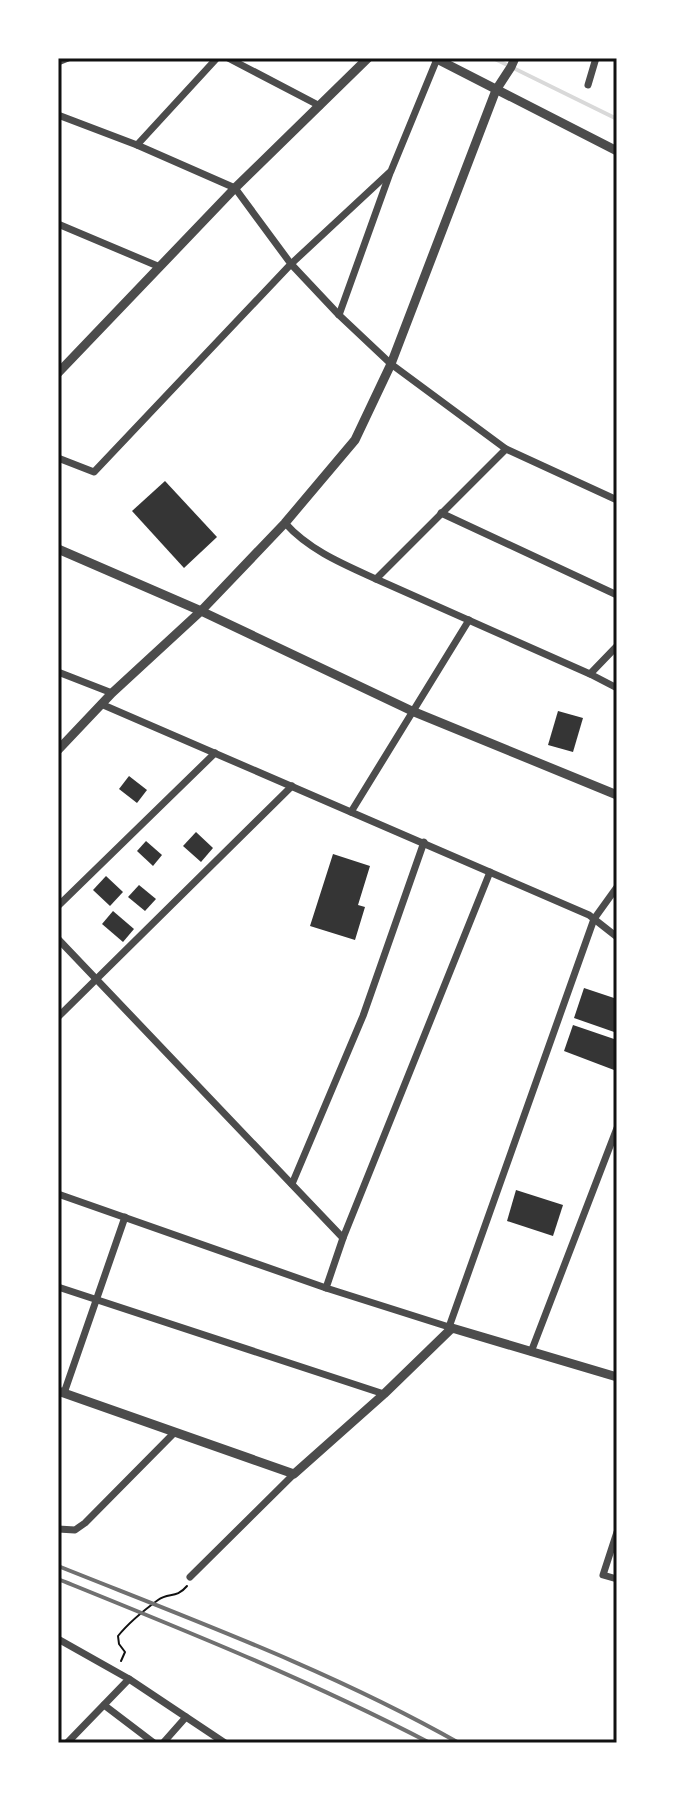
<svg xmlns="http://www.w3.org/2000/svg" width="675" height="1801" font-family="Mulish,sans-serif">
<rect width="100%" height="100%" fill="#fff"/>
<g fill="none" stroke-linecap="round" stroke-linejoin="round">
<polyline stroke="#d9d9d9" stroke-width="4" points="493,58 617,119"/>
</g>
<g fill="#353535">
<polygon points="165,481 217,537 184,568 132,511"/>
<polygon points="558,711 583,718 573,752 548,745"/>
<polygon points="129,776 147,790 137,803 119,789"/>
<polygon points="196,832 213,848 201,862 183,846"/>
<polygon points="146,841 162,855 153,866 137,851"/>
<polygon points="333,854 370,866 358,905 365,907 355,940 310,926"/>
<polygon points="106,876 123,892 110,906 93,890"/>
<polygon points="139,885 156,899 145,911 128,897"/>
<polygon points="113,911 134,929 123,942 102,924"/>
<polygon points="584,988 617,999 617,1033 574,1018"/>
<polygon points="573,1025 617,1040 617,1061 614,1070 564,1051"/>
<polygon points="516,1190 563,1205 553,1236 507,1221"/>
</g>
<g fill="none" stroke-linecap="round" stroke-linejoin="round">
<path stroke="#111" stroke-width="2" d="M121,1661L125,1652L119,1644L118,1636C130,1621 143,1611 158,1600C169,1592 176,1599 187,1586"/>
<g stroke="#4c4c4c" stroke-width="7">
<polyline points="228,58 320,106"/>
<polyline points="437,59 391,171 291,264 339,315 391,364 506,449 376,579 590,674"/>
<polyline points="58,62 68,58"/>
<polyline points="588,85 596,58"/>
<polyline points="58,115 137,145 235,188 291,264 94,472 58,458"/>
<polyline points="137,145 217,58"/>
<polyline points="58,224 160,267"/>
<polyline points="339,315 390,173"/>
<polyline points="506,449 617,500"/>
<polyline points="441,513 617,595"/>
<path d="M285,523C309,550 343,564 376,579"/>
<polyline points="617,646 590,674 617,688"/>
<polyline points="58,672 112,693"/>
<polyline points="101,704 589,915 617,937"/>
<polyline points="351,812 469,620"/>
<polyline points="58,906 215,753"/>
<polyline points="58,939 343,1238 326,1288 449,1327"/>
<polyline points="58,1017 292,786"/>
<polyline points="292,1184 363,1016 424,842"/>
<polyline points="58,1194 326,1288"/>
<polyline points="343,1238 490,872"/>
<polyline points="58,1287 384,1394"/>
<polyline points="452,1328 449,1327 594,919 617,887"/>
<polyline points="531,1352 617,1128"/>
<polyline points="64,1393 125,1217"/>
<polyline points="58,1529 75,1530 85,1523 175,1432"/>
<polyline points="617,1532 603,1575 617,1579"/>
<polyline points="190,1577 294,1474"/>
<polyline points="58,1639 129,1679 67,1743"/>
<polyline points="129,1679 225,1743"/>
<polyline points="104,1705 154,1743"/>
<polyline points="163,1743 186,1717"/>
</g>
<g stroke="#4c4c4c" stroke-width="9">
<polyline points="435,58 617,151"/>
<polyline points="58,373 235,188 368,58"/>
<polyline points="58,549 201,611 412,711 617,795"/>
<polyline points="58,750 112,693 201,611 285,523 355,440 391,364 496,90 511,67 515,58"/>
<polyline points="58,1391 294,1474 384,1394 452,1328 617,1377"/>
</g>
<g stroke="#707070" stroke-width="4">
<path d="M58,1566C193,1620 332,1671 459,1743"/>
<path d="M58,1579C184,1630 309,1680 430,1743"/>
</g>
</g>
<rect width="675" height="1801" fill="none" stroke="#ffffff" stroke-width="120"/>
<rect x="60" y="60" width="555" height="1681" fill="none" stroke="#111" stroke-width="3"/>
</svg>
